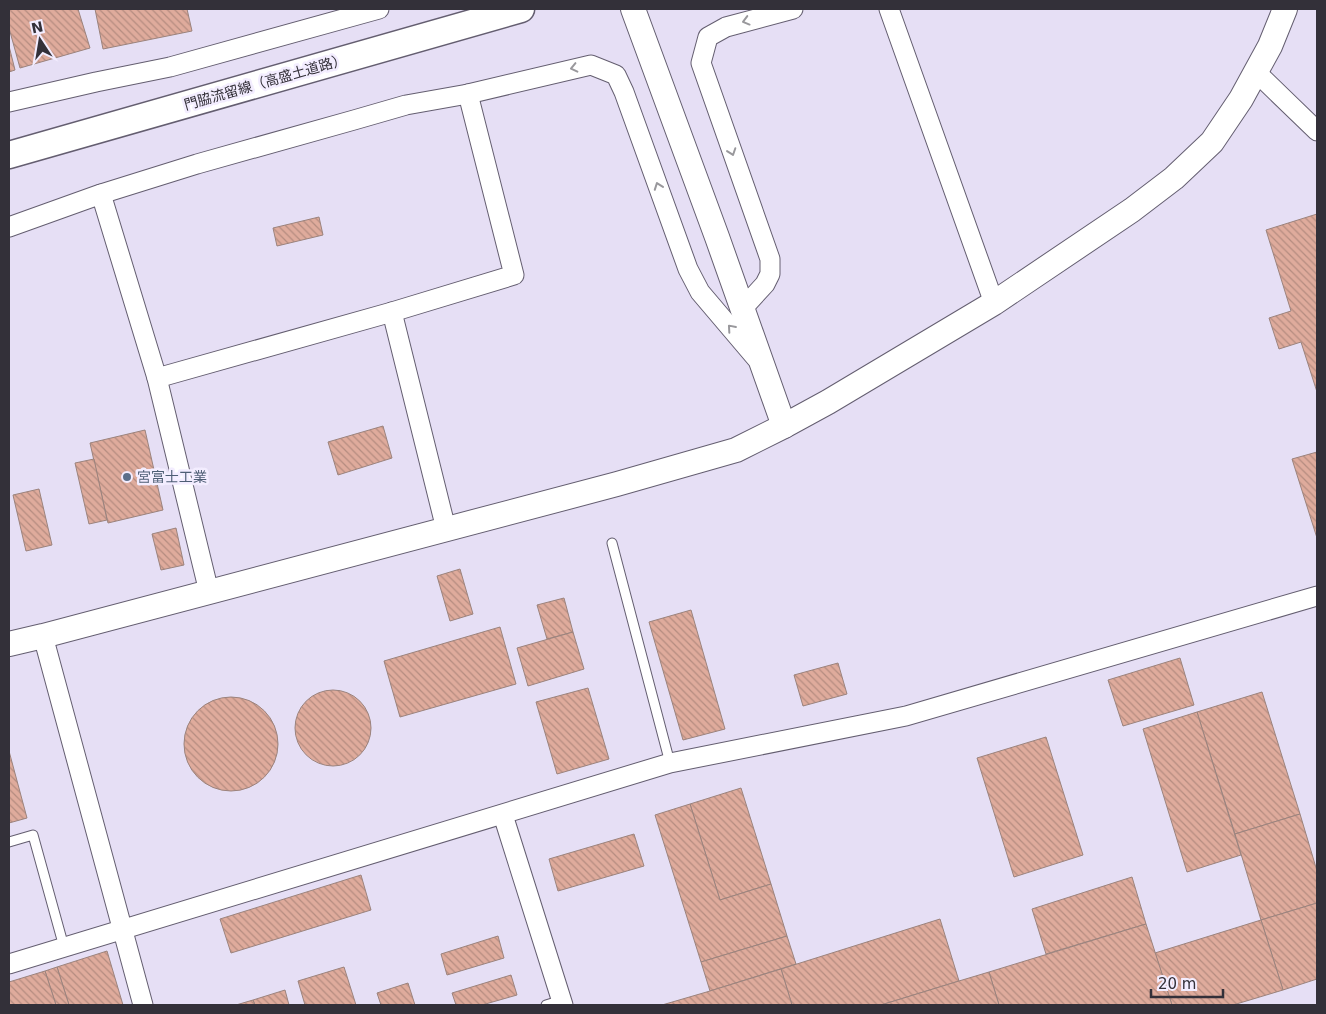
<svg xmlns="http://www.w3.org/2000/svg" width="1326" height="1014" font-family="'DejaVu Sans','Noto Sans JP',sans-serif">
<defs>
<pattern id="building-back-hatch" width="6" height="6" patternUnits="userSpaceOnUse" patternTransform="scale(1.25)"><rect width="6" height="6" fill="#dfab9c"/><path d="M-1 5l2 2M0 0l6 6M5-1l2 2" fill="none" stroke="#b58c80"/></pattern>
</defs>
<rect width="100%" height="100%" fill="#e6dff5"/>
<g fill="url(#building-back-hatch)" stroke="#9b837d">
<polygon points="9,9 78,9 90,48 20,68 9,28"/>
<polygon points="95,9 187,9 192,31 103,49"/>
<polygon points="9,46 15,70 9,72"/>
<polygon points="1317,214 1317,392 1301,342 1279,349 1269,318 1291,311 1266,230"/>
<polygon points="319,217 323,235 277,246 273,228"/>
<polygon points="383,426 392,458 338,475 328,442"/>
<polygon points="145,430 163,510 108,523 90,443"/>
<polygon points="1317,452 1317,538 1292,459"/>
<polygon points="94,459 107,520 89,524 75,463"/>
<polygon points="39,489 52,545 26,551 13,495"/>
<polygon points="176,528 184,565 161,570 152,534"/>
<polygon points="460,569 473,614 450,621 437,576"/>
<polygon points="564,598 573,632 547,639 537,605"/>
<polygon points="691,610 725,729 683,740 649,622"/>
<polygon points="500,627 516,684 400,717 384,661"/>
<polygon points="573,632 584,669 528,686 517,648"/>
<polygon points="1180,658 1194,705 1123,726 1108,680"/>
<polygon points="838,663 847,694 803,706 794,675"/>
<polygon points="588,688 609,759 557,774 536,702"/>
<circle cx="333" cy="728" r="38"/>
<polygon points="1262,692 1300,814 1235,834 1197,712"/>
<circle cx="231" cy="744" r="47"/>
<polygon points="1197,712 1241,855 1187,872 1143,729"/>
<polygon points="1046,737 1083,855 1014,877 977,758"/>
<polygon points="9,751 27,818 9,823"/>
<polygon points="741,788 771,884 720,900 690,804"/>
<polygon points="690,804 720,900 771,884 787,936 701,962 655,815"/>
<polygon points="1300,814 1317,871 1317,903 1261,920 1235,834"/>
<polygon points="634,834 644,866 558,891 549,859"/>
<polygon points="361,875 371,910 231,953 220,919"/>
<polygon points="1132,877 1146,924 1046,954 1032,909"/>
<polygon points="1317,903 1317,979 1283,990 1261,920"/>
<polygon points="940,919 959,981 881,1005 792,1005 781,969"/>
<polygon points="1261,920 1283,990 1233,1005 1172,1005 1155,953"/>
<polygon points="1146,924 1172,1005 999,1005 989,972"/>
<polygon points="498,936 504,958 447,975 441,954"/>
<polygon points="787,936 796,964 710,991 701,962"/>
<polygon points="107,951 123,1005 69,1005 57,967"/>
<polygon points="57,967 69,1005 56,1005 45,971"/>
<polygon points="344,967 356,1005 305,1005 298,981"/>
<polygon points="781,969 792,1005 662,1005 710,991"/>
<polygon points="45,971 56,1005 9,1005 9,982"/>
<polygon points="989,972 999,1005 881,1005 959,981"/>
<polygon points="511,975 517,995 482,1005 456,1005 452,993"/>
<polygon points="408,983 415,1005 381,1005 377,993"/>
<polygon points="285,990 289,1005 255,1005 253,1000"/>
<polygon points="253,1000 255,1005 236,1005"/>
</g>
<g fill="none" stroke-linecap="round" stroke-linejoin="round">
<g stroke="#645e70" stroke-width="11">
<g id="service">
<polyline points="612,543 670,763"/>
<polyline points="9,842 33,835 64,947"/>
<polyline points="546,1005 562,1000"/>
</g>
</g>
<g stroke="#645e70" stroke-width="21">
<g id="minor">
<polyline points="889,9 994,303"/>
<polyline points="1256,72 1317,131"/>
<polyline points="9,102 96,82 170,67 379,9"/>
<polyline points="101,194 157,378 209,592"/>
<polyline points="9,227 101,194 197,164 354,120 406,105 468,94 591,65 616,75 624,92 688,269 700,292 756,358"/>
<polyline points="743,308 765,284 770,274 770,259 701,63 708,37 726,27 793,9"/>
<polyline points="392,312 446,529"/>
<polyline points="157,378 392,312 514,275 468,94"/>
<polyline points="43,636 143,1005"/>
<polyline points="503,815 563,1005"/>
<polyline points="9,964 670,763 906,716 1317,596"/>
</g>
</g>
<g stroke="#645e70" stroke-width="26">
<g id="tertiary">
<polyline points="633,9 717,237 784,426"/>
<polyline points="9,644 43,636 617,484 736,450 784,426 828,402 994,303 1132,210 1174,178 1212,142 1241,99 1270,46 1285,9"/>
</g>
</g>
<g stroke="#645e70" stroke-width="29">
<polyline id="secondary" points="9,155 521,9"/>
</g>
<use href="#service" stroke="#fff" stroke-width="9"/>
<use href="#minor" stroke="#fff" stroke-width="19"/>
<use href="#tertiary" stroke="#fff" stroke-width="24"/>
<use href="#secondary" stroke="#fff" stroke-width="26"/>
</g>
<defs><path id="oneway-chevron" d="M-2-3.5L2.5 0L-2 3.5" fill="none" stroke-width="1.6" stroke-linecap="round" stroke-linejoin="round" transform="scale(1.25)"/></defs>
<g stroke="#99989c">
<use href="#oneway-chevron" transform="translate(746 21) rotate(165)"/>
<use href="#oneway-chevron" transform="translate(574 68) rotate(167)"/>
<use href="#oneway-chevron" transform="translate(732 152) rotate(71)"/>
<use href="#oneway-chevron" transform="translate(658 186) rotate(-110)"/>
<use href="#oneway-chevron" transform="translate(731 328) rotate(-131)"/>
</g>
<circle fill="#5c6f8a" stroke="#f3edff" stroke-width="2" cx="127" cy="477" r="5"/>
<g text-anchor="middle" stroke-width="5" stroke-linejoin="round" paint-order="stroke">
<g font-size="14" fill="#333039" stroke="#f3edff">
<text transform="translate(265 82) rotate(-16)" y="5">門脇流留線（高盛土道路）</text>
</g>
<g font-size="14" fill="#4e5e75" stroke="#f3edff" text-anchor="start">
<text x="137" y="482">宮富士工業</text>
</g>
</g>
<rect width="1326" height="1014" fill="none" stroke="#333039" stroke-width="20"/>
<g transform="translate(40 40) rotate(348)" stroke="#f3edff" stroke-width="4" paint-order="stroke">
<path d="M0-4L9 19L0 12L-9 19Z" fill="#333039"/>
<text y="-8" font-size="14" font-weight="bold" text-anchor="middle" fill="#333039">N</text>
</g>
<path d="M1151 989v8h72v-8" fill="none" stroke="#333039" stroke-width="2.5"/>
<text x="1158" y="989" font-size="15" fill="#333039" stroke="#f3edff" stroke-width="4" paint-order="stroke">20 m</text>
</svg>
